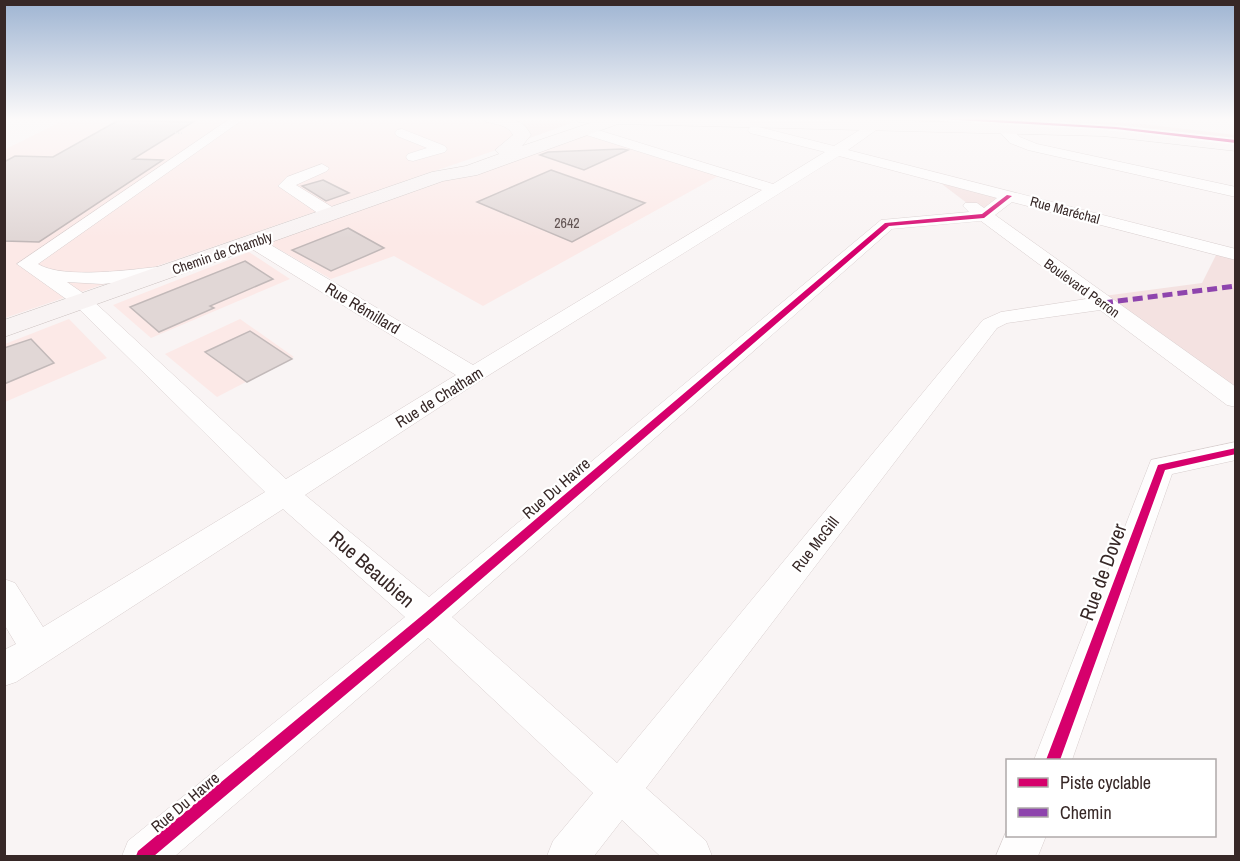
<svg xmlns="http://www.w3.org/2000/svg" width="1240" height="861" font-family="'Archivo Narrow',sans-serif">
<rect width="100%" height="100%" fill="#f9f4f4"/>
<g fill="#fce9e7">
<polygon points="68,118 469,119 506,124 517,135 505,147 5,318 4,150"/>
<polygon points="587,133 720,175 483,306 394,256 331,279 268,243 447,178"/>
<polygon points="249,252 290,279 151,338 113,305"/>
<polygon points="69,319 107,358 5,402 5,344"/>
<polygon points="240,319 294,357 217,397 165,354"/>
</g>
<g fill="#f4e2e1">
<polygon points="698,118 979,118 984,120 978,122"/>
<polygon points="1011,119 1144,124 1235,135 1235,143 1011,125 1005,121"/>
<polygon points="513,121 571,121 572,123 524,140"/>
<polygon points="930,175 1009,196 984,216"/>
<polygon points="1218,251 1235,255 1235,399 1096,297 1202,283"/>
</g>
<g fill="#e1d7d6" stroke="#c2b9b9" stroke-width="1.5">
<polygon points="119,120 193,122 133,159 163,160 39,242 4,241 4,162 15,156 53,157"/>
<polygon points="622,149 628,150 584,170 540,155 548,152"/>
<polygon points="551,170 645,203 572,242 477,202"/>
<polygon points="323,180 349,193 326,201 302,186"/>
<polygon points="348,228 384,248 331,271 292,250"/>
<polygon points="245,261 273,279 210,306 214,308 159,332 130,307"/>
<polygon points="250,331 292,359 247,382 205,352"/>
<polygon points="31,339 54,363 4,384 4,348"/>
</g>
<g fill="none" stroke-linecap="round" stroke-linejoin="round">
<g stroke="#d8cece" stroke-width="1">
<g id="minor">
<path d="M231,118H245L38,264C64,280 135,269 166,266L173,268L176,272L173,276L166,278L102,284L67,282L90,298L286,479L456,375L247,246L244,242L247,238H259L473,365L762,190L580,133L578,130L585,126L773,184L825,152L750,133L748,130L750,127L755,126L834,146L874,121L881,125L879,128L848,150L1236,249V260L1012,202L995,215L1236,387V407L1227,405L1100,310L1007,323L997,328L646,788L706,841L712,856H660L622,820L594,856H547L553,841L593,793L428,638L175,856H122L128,841L405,617L283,509L16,682L4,686V650L16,644L4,624V579L15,583L43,627L265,492L76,306L17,264ZM839,156L997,198L984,208L977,203H965L963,206L969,212L881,220L429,597L305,495L481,380ZM981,221L1086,299L1001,312L983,320L617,763L452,617L892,229Z"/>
<polygon points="987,118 1000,118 1020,137 1037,144 1236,187 1236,197 1028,150 1010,143"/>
<polygon points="402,129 445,146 447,149 445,152 413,161 408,160 406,157 408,154 427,148 397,136 395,133 397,130"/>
<polygon points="322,164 329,168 327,171 296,185 337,210 339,214 337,218 325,218 278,186 287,177"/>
<polygon points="1236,442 1236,460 1172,474 1072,760 1034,760 1151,460"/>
<polygon points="1008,827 1008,836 1046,836 1038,856 996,856"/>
</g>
</g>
<g stroke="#cac0bf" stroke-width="1">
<path id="major" d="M484,118C503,118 521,115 531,135L522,146L590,123L578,122L576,118H784L1103,126L1236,141V151L1103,136L618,124L477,175L443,181L4,337V320L432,172L466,166L499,154L495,150L513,135C508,125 496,124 486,122Z"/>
</g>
<polyline stroke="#dbdada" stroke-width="2" stroke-dasharray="1.5 1.5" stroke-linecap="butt" points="175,133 182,133"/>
<use href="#minor" fill="#fefdfd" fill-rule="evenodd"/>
<use href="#major" fill="#f8f3f3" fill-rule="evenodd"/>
<polyline stroke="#8e44ad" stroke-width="5" stroke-dasharray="10 5" stroke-linecap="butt" points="1103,303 1236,286"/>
<g stroke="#fff" stroke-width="4">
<g id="cycleway">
<polygon points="750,118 834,118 832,119 752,119"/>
<polygon points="939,118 964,118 1116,127 1236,140 1236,143 1116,129 941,119"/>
<polygon points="1007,195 1012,196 984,218 889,226 433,621 154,856 136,856 138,851 425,613 885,223 982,214"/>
<polygon points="1236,448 1236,454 1165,470 1060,760 1046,760 1158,465"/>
</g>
</g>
<use href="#cycleway" fill="#d6006c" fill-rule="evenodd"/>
</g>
<linearGradient id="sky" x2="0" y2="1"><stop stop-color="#9eb4d2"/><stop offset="0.5" stop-color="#fcfafa"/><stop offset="1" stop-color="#fcfafa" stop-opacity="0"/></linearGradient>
<rect width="1240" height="238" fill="url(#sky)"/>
<g text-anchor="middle" stroke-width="4.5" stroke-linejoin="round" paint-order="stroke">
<g font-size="14" fill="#372827" stroke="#fff">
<text transform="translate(1065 210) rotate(15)" y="5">Rue Maréchal</text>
<text transform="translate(222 253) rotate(-19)" y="5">Chemin de Chambly</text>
<text transform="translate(1082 288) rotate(36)" y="5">Boulevard Perron</text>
</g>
<g font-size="14" fill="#625453">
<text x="567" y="228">2642</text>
</g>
<g font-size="16" fill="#372827" stroke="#fff">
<text transform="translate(363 308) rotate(31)" y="6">Rue Rémillard</text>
<text transform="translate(439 397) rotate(-32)" y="6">Rue de Chatham</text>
<text transform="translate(556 488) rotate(-41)" y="6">Rue Du Havre</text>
<text transform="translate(815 544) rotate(-52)" y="6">Rue McGill</text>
<text transform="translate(185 802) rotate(-40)" y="6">Rue Du Havre</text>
</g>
<g font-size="20" fill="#372827" stroke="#fff">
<text transform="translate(372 569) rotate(41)" y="7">Rue Beaubien</text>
<text transform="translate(1103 572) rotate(-70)" y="7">Rue de Dover</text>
</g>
</g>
<rect width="1240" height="861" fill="none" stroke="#372827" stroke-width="12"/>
<rect x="1006" y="759" width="210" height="78" fill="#ffffff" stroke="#afa9a9" stroke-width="1.5"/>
<rect x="1018" y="778" width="30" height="9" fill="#d6006c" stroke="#afa9a9" stroke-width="1.5"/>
<text x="1060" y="789" font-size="18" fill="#372827">Piste cyclable</text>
<rect x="1018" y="808" width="30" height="9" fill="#8e44ad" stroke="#afa9a9" stroke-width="1.5"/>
<text x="1060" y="819" font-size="18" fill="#372827">Chemin</text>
</svg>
